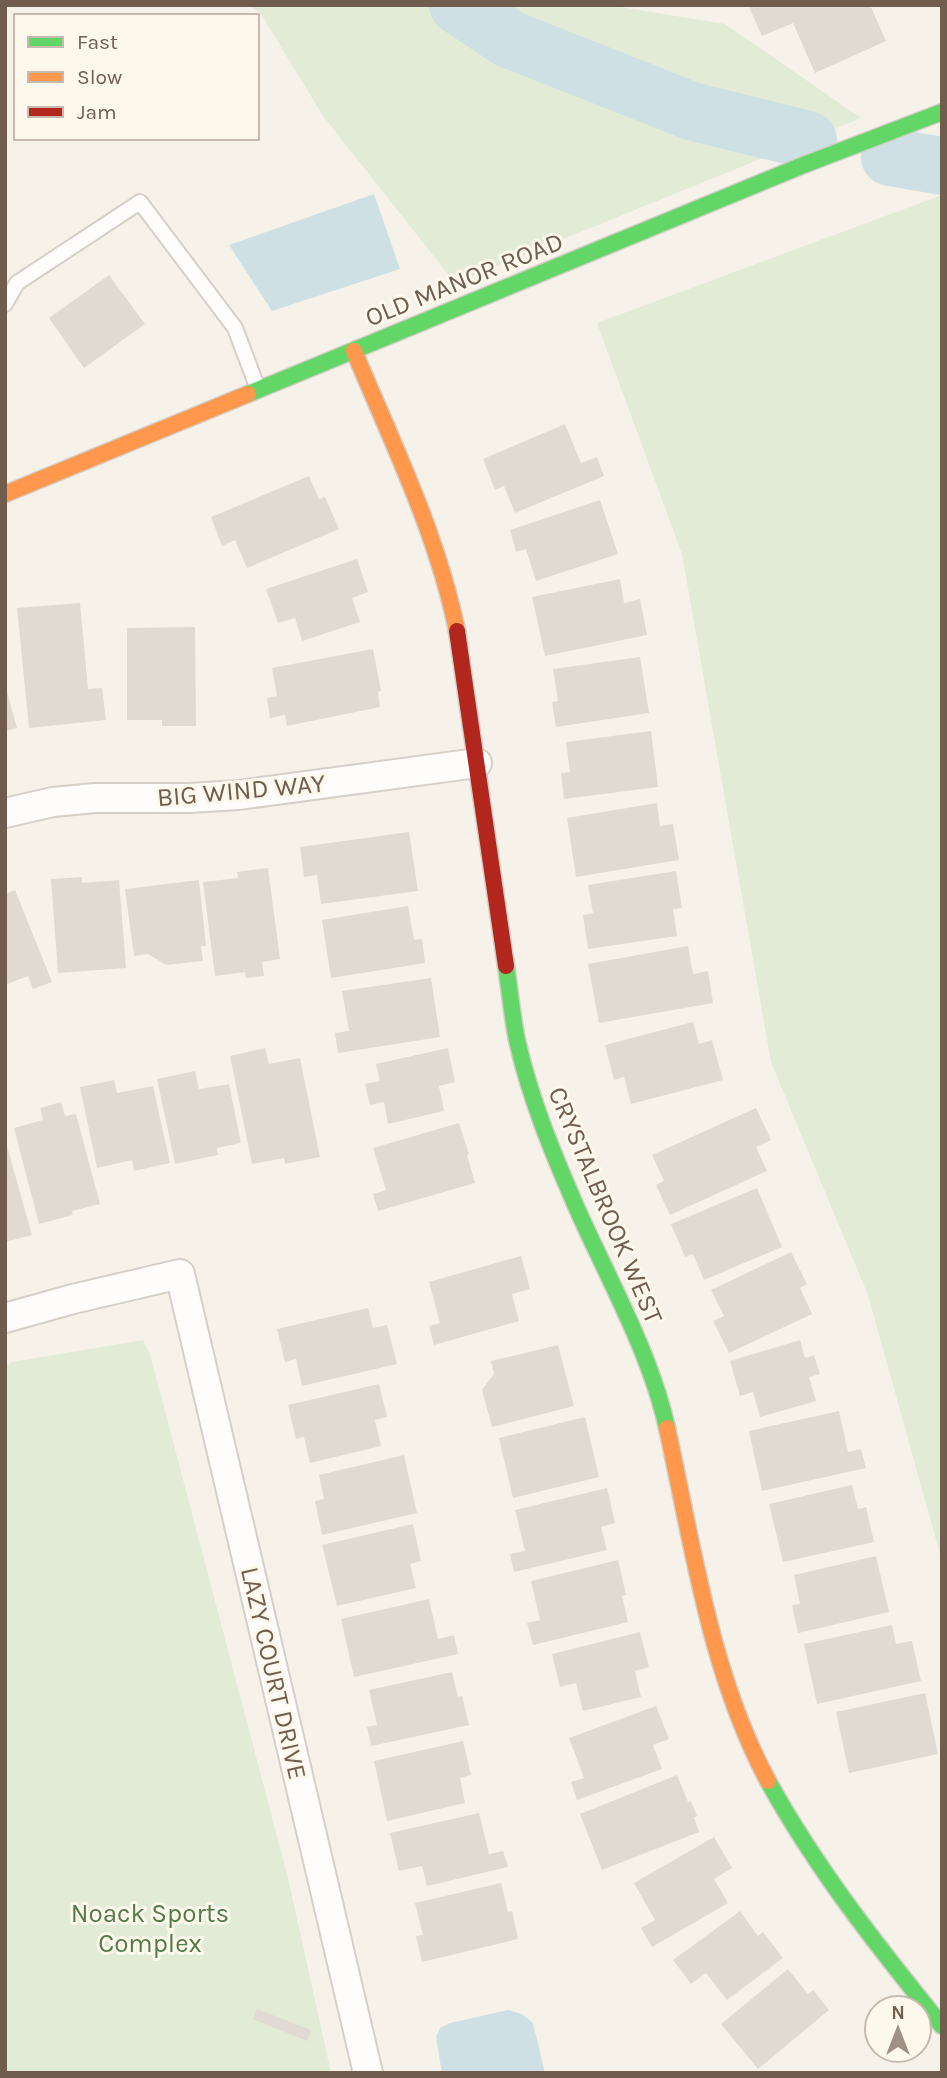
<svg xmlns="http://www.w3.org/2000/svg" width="947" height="2078" font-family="Karla,sans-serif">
<rect width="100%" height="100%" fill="#f6f2ea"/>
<g fill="#e1ebd6">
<polygon points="247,5 608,5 725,24 861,118 455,283 323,116 260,12"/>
<polygon points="942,195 942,1561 868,1295 771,1062 682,554 597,323"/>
<polygon points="143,1340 150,1354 288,1878 331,2073 5,2073 5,1366 12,1362"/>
</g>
<g fill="#cee0e4">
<polygon points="374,194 400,269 272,311 229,245"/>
<polygon points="508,2010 522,2014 533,2023 545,2073 442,2073 436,2037 440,2028 450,2023"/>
</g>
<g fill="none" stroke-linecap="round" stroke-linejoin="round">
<g stroke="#cee0e4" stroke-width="58">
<polyline points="458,5 509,39 694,112 808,140"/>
<polyline points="890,157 942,166"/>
</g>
</g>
<g fill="#e1dad2">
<polygon points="748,5 870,5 886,41 815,73 793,23 762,36"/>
<polygon points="109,275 145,324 84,368 49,318"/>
<polygon points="565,424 581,463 597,457 604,476 515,513 504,486 495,490 483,459"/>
<polygon points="309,476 319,499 325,497 339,529 247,568 235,540 222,546 211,517"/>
<polygon points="600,500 618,554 536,581 526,549 516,552 510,530"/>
<polygon points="357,559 368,592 352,598 360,622 302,641 295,618 278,623 266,589"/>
<polygon points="620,579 624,603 640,599 647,635 545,656 532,597"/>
<polygon points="80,603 88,689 102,688 106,720 29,728 17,608"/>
<polygon points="195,627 196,726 162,726 162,720 127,720 127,628"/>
<polygon points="373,649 381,691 378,692 380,707 287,726 285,715 270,718 267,698 277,696 272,668"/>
<polygon points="640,657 649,713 556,727 552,702 558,701 553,669"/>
<polygon points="5,684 17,728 5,731"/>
<polygon points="651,731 658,787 564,799 561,773 570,772 566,742"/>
<polygon points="657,803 660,826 673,824 679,860 576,877 567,818"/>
<polygon points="409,832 418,891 321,904 317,875 304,877 300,847"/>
<polygon points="268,868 280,959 262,962 264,976 246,978 245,972 215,976 203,882 238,878 237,872"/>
<polygon points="676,871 682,908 673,909 677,936 588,949 583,915 593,913 588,885"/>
<polygon points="82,877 82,883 119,880 126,968 58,973 51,879"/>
<polygon points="199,880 206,946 201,946 203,961 166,965 148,954 134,956 125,889"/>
<polygon points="15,890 52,982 33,989 28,976 5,985 5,894"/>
<polygon points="408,906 414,940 422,939 425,963 331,978 322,920"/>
<polygon points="688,946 693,974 708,971 713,1003 599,1023 588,964"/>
<polygon points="431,978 440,1037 338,1053 335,1033 349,1031 342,991"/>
<polygon points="693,1022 699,1044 712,1040 723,1080 631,1104 624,1077 614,1080 605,1045"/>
<polygon points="265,1048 269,1064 300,1058 320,1157 285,1164 284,1158 252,1164 230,1056"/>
<polygon points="448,1048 455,1082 439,1086 444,1111 388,1124 384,1102 370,1105 365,1084 380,1081 376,1064"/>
<polygon points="195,1071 199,1089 229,1084 241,1143 217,1148 218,1155 175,1164 157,1079"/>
<polygon points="114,1080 117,1093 153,1086 170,1163 134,1171 132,1160 97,1168 80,1087"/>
<polygon points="61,1102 65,1116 76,1114 100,1204 72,1211 73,1215 39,1224 14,1128 43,1120 40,1108"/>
<polygon points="756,1108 771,1140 756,1147 767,1171 670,1215 656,1185 664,1181 652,1155"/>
<polygon points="459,1123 469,1154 467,1155 475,1183 378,1211 373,1194 386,1190 373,1148"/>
<polygon points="5,1139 32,1235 5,1242"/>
<polygon points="757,1188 782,1247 704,1280 693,1254 685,1257 671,1224"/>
<polygon points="791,1252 807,1284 800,1288 812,1314 729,1353 713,1321 724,1316 711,1290"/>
<polygon points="521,1256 530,1289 512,1294 519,1321 434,1345 429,1326 440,1323 429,1282"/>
<polygon points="368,1308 373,1328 387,1325 397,1364 302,1386 296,1359 285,1362 277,1329"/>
<polygon points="800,1340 805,1358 814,1355 820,1374 809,1377 816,1401 760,1417 753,1392 740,1396 730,1361"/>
<polygon points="558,1345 574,1406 492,1427 482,1390 494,1374 491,1361"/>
<polygon points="379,1384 387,1417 375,1420 381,1446 310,1463 304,1437 296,1439 288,1405"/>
<polygon points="839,1411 848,1452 861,1449 866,1468 762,1491 749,1431"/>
<polygon points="585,1417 599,1477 513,1498 499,1438"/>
<polygon points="404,1455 417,1513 322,1535 315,1501 324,1499 319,1475"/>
<polygon points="852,1485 858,1509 866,1507 874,1542 783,1562 769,1504"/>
<polygon points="607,1488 615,1523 601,1527 607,1550 514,1572 510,1554 525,1551 515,1510"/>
<polygon points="413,1524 421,1561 410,1564 416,1588 337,1606 322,1545"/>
<polygon points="876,1556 889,1612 798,1633 792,1605 800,1604 794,1575"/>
<polygon points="618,1560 626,1595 622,1596 628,1622 533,1645 527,1623 540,1620 531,1581"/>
<polygon points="429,1599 438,1639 454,1635 458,1654 354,1677 341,1619"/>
<polygon points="892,1625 896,1644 912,1641 921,1681 817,1704 804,1644"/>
<polygon points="640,1632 649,1667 635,1671 641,1697 583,1711 576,1683 560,1687 552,1654"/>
<polygon points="452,1672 458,1697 462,1696 469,1725 371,1746 367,1727 377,1725 369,1690"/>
<polygon points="925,1693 938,1754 849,1773 836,1712"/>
<polygon points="656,1706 669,1739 653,1745 662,1769 577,1800 571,1782 584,1778 569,1738"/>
<polygon points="463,1741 471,1775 460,1778 465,1803 387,1821 374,1761"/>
<polygon points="677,1775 688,1802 691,1801 697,1816 694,1818 699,1832 602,1870 580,1814"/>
<polygon points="479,1813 489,1854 503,1851 508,1867 427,1886 422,1866 399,1871 390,1833"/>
<polygon points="714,1837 732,1868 714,1879 728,1903 652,1947 641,1928 655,1920 634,1883"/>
<polygon points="501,1883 508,1912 512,1911 518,1939 422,1962 416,1936 423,1935 415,1903"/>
<polygon points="740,1911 758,1936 763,1932 783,1958 727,2000 706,1973 691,1984 673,1960"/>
<polygon points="788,1969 808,1994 813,1990 829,2010 758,2069 721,2024"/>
<polygon points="257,2009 311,2030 307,2041 253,2019"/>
</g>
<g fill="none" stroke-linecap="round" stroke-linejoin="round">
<g stroke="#d5cfc8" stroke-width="18">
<polyline id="lane" points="5,304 17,283 140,202 235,328 258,389"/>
</g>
<g stroke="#d5cfc8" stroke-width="32">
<g id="street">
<polyline points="5,813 53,802 95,798 189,798 239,795 477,763"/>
<polyline points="5,1318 73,1299 180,1274 368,2073"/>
</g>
</g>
<g stroke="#d3cec6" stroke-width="19">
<g id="fast">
<polyline points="248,394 801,166 942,112"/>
<path d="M506,966C510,991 512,1016 517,1040C530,1099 554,1156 578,1211C609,1280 651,1355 667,1428"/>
<path d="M768,1781C817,1870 879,1948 942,2026"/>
</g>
</g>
<g stroke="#d3cec6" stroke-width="19">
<g id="slow">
<path d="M354,351C392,442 437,533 457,631"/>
<polyline points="5,494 248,394"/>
<path d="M667,1428C693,1546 710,1673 768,1781"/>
</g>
</g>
<g stroke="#d3cec6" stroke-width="19">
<polyline id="jam" points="457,631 506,966"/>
</g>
<use href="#lane" stroke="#fefdfc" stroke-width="14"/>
<use href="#street" stroke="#fefdfc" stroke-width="28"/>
<use href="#fast" stroke="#63d668" stroke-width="16"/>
<use href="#slow" stroke="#ff974d" stroke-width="16"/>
<use href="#jam" stroke="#b3261e" stroke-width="16"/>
</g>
<g text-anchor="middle" stroke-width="6" stroke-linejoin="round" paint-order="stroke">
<g font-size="26" fill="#705d4e" stroke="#fdf8ec">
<text transform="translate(464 279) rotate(-22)" y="9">OLD MANOR ROAD</text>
<text transform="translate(241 790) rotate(-5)" y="9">BIG WIND WAY</text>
<text transform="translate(606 1205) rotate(67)" y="9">CRYSTALBROOK WEST</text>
<text transform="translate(274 1673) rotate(77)" y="9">LAZY COURT DRIVE</text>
</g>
<g font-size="26" fill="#547a4a" stroke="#fdf8ec">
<text x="150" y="1922">Noack Sports<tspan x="150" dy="30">Complex</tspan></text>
</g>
</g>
<rect width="947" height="2078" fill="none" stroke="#705d4e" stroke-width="14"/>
<rect x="14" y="14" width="245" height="126" fill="#fdf8ec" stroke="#c5baad" stroke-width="2"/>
<rect x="28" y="37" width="35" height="10" fill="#63d668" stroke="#c5baad" stroke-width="2"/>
<text x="77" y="49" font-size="21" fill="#705d4e">Fast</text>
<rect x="28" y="72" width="35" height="10" fill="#ff974d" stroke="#c5baad" stroke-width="2"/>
<text x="77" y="84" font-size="21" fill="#705d4e">Slow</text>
<rect x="28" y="107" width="35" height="10" fill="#b3261e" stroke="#c5baad" stroke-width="2"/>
<text x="77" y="119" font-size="21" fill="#705d4e">Jam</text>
<g transform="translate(898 2029)"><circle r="33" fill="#fdf8ec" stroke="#c5baad" stroke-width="2"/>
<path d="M0-5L12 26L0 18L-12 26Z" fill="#9f9185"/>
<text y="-10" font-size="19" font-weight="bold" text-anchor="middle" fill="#705d4e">N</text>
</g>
</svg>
